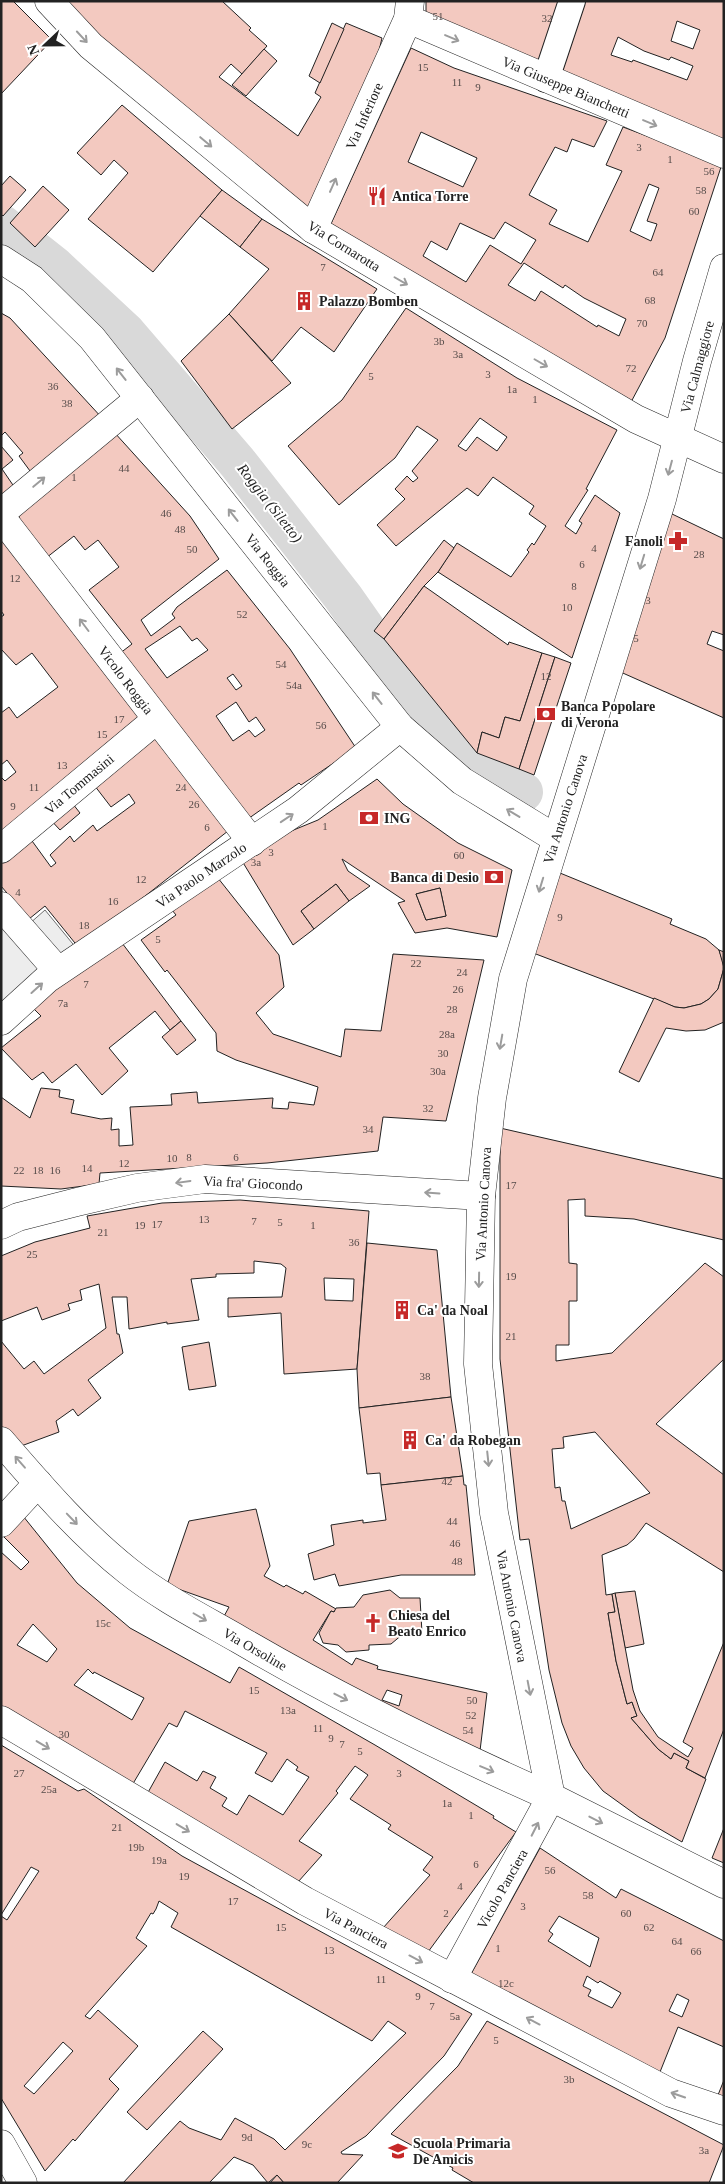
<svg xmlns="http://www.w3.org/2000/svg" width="725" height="2184" font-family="Georgia,serif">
<rect width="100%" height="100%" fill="#fff"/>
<polygon fill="#ededed" stroke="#6f6f6f" points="45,910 77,949 1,1013 1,912 20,932"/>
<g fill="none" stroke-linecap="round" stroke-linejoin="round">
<polyline stroke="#d9d9d9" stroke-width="40" points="1,224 54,266 126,333 237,462 343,597 411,694 469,763 523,792"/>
</g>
<g fill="#f3c9c0" stroke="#222" fill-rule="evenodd">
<polygon points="1,1 13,1 52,40 1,94"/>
<polygon points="59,1 222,1 251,28 249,30 267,46 242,74 231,64 219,77 298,136 321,97 315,93 346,23 382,38 378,55 307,211"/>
<polygon points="426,1 564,1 540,70 426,22"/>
<path d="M579,1H724V145L552,75ZM677,21L700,30L693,49L671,41ZM618,37L644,51L669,60L671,57L693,66L687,80L633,60L632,62L611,55Z"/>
<polygon points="332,23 344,29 320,83 309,76"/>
<path d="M411,48L454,68L607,121L594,147L572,139L567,152L555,147L529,195L557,210L549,224L588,242L622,171L606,165L623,127L722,164L665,338L630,404L330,226ZM421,132L477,158L463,187L408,162ZM649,184L659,188L647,221L657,224L651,241L630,231ZM505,222L536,240L521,264L490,245L466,282L423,256L431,241L447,250L460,223L494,239ZM524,263L563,288L565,285L584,298L626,319L619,336L598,325L597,327L541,291L535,301L508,285Z"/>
<polygon points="264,49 277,61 246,96 232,85"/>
<polygon points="122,105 222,190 153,272 88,219 128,173 114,160 101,175 77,153"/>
<polygon points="10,176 26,190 3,216 1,214 1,186"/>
<polygon points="43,186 69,210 35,247 10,223"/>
<polygon points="222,190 262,219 240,247 200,216"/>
<polygon points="262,219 377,289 334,352 301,327 272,361 229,314 269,269 240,247"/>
<path d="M406,308L517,378L617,430L586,489L588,490L565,526L576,534L582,523L579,521L595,495L620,513L572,658L438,572L457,543L511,577L529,552L527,550L532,543L534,545L546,526L529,514L534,506L493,477L478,496L467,488L396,546L377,525L405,499L395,489L407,476L413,482L418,478L412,471L438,440L417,426L395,458L339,505L288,446L342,400ZM480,418L507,437L497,451L477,437L466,451L458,446Z"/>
<polygon points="1,313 10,318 103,419 33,475 19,456 23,453 5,432 1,436"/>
<polygon points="229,314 291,383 232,429 181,361"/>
<path d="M114,432L190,516L219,559L141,620L151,636L175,618L172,614L177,607L227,570L290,649L356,748L301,785L299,783L245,821L119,654L132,644L89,590L119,567L98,540L85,550L74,536L46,558L19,525V508ZM180,626L192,641L197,638L208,650L167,678L145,649ZM233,674L242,686L236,690L227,678ZM236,702L249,722L256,717L265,730L255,737L249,730L233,741L216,716Z"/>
<polygon points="1,446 13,460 2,469 15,488 1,499"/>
<polygon points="670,513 724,539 724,635 712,631 707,644 724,651 724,718 616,670"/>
<polygon points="1,539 145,714 1,832 1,777 5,781 16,772 7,760 1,765 1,713 9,707 17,718 58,687 32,653 16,665 1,649 1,617 4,615 1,611"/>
<polygon points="444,540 454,548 438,572 424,586 384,639 374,631"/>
<polygon points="424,586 508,645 509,642 542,653 520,721 505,717 499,738 482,732 477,753 384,639"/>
<polygon points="542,653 555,657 519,769 477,753 482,732 499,738 505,717 520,721"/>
<polygon points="555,657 571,663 534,775 519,769"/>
<polygon points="155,734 228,831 79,948 45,906 29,919 1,886 1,856 27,834 51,867 56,863 50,855 70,836 74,842 93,825 97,831 135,803 129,794 111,807 91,781"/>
<path d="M377,779L403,804L458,843L512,870L497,937L447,928L415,933L398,903L405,901L342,859L348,871L370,886L349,901L336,884L301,911L314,929L293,945L239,856L274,838L318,820ZM440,888L446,916L426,920L416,894Z"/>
<polygon points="69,799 80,813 60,830 48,817"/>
<polygon points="214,873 279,955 284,987 256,1013 273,1034 341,1057 345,1029 381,1031 393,954 484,960 446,1121 383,1117 378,1151 267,1163 100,1173 99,1184 61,1189 1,1186 1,1097 30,1118 41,1088 60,1090 59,1097 74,1100 71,1113 101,1119 112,1118 111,1130 119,1129 119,1146 133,1145 130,1107 172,1105 171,1094 197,1092 198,1103 273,1098 272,1108 288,1109 289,1102 314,1105 318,1087 236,1060 217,1051 216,1033 167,970 165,972 141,940 176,915 172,910"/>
<polygon points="560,873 672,919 670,924 706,939 719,950 723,962 724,968 718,989 709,999 701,1004 684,1008 675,1007 528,951"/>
<polygon points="336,884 349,901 314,929 301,911"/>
<polygon points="440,888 446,916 426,920 416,894"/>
<polygon points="119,939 181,1021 170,1030 155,1011 109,1048 128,1071 102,1095 76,1064 52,1083 43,1072 32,1080 1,1048 41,1016 32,1007"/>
<polygon points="719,950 724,952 724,1022 705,1030 686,1031 666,1028 639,1082 619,1072 654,998 675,1007 684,1008 701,1004 709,999 718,989 724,968"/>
<polygon points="181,1021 196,1040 177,1055 162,1037"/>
<path d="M500,1128L724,1179V1240L634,1219L585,1216V1199L568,1200L569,1263L577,1264V1301H569V1345H556V1361L612,1353L705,1263L724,1277V1359L656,1424L724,1475V1572L646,1523L634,1539L627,1545L602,1555L606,1595L612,1594L615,1612L608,1613L616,1661L627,1704L632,1702L637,1716L631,1718L658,1749L671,1759L674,1753L689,1761L686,1768L706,1779L682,1842L639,1817L603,1791L584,1768L571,1746L562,1723L549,1670L529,1539L520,1540L500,1359ZM595,1432L650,1493L571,1529L565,1501H562L560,1487L555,1488L552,1449L564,1448L563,1437Z"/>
<path d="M240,1200L369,1211L357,1369L284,1374L281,1313L228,1317V1298L282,1297L286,1268L281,1264L254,1261V1273L216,1274V1277L191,1279L199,1320L167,1324V1322L129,1329L127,1297H112L117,1334H119L123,1353L88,1380L101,1398L78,1416L73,1409L56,1421L59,1432L13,1449L1,1435V1341L24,1369L34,1361L44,1374L106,1328L99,1284L80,1290L82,1300L68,1304L70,1310L42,1320L37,1307L1,1321V1256L35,1242L90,1228L87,1216L162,1203ZM324,1278L354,1279L353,1301L325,1300Z"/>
<polygon points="367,1243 437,1250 451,1397 359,1408 357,1369"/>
<polygon points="209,1342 216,1386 189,1390 182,1347"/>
<polygon points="451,1397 463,1476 381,1485 380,1473 367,1474 359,1408"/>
<polygon points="463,1476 464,1485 466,1485 475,1575 401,1575 339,1586 335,1574 314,1580 308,1554 334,1545 331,1525 363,1520 363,1523 386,1520 381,1485"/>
<path d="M256,1509L270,1566L264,1576L284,1587L286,1585L303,1594L305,1591L336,1609L334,1612L331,1611L313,1640L352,1665L356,1658L378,1666L377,1669L487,1693L479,1759L222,1620L229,1607L167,1585L189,1521ZM387,1690L402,1695L399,1706L382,1700Z"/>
<path d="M23,1516L77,1583L130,1628L230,1683L239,1667L375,1745L494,1816L493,1818L516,1832L428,1952L383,1928L430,1875L423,1870L433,1857L388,1829L391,1825L350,1799L368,1775L355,1766L336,1791L338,1793L299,1841L322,1855L298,1882L146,1796L165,1762L197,1781L203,1771L216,1777L210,1788L227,1798L222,1806L237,1815L249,1795L283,1815L309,1777L296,1770L298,1767L287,1759L272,1782L255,1773L267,1753L185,1711L177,1727L169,1723L131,1787L1,1709V1552L21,1570L29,1562L4,1537ZM33,1624L57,1649L47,1662L17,1645ZM88,1669L93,1674L94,1672L144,1698L132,1720L74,1685Z"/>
<polygon points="390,1590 400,1598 420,1598 422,1633 403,1634 391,1644 369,1645 369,1650 346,1652 338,1645 323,1643 319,1633 331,1611 334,1612 336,1608 354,1607 363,1595"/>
<polygon points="635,1591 644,1644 625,1648 615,1593"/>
<polygon points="615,1593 633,1690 640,1711 658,1737 688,1757 693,1748 683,1742 724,1642 724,1729 705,1778 686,1768 689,1761 674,1753 671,1759 658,1749 631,1718 637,1716 632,1702 627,1704 616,1661 608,1613 615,1612 612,1594"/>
<path d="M1,1745L78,1791L84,1789L182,1856L472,2014L444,2056L366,2136L341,2152L342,2154L363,2155L337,2183H284L277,2175L268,2183L253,2165L234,2157L209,2183H123L180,2121L189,2128L221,2140L235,2118L274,2139L285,2150L406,2033L388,2021L372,2041L171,1927L178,1913L159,1901L156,1909L153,1914L151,1913L136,1938L147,1946L85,2016L90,2019L98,2010L138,2046L109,2079L119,2089L75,2141L73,2139L45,2171L1,2098V1916L7,1920L39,1871L31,1867L1,1915ZM63,2042L73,2051L34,2094L24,2086Z"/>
<polygon points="724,1828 724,1863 712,1858"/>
<path d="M540,1848L616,1898L621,1889L724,1941V2047L678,2027L658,2077L470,1976ZM559,1916L599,1938L590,1967L548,1941L553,1934L549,1931ZM587,1976L598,1983L600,1981L621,1993L612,2008L588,1996L591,1990L583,1986ZM677,1994L689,2000L682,2017L669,2011Z"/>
<polygon points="487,2021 724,2145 709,2183 474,2183 452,2170 453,2168 391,2134 458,2066"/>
<polygon points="203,2031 223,2049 147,2130 127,2112"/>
<polygon points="724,2080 724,2103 716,2100"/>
<polygon points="277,2175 284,2183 270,2183"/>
</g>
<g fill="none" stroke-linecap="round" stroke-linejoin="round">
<g stroke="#222" stroke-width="28">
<polyline id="pedestrian" points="546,79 572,1"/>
</g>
<g stroke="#222" stroke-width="29">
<g id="minor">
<polyline points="49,1 91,46 313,229 636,419 724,459"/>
<polyline points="408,19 724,154"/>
<polyline points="313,229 408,19 410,1"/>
<polyline points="1,259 32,279 92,338 400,727 462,781 555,838"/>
<polyline points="724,268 697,361 662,499 513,979 492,1098 481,1196 478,1364 494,1513 551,1797 724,1884"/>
<polyline points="1,513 140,398"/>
<polyline points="1,517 252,842"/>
<polyline points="1,849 156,720"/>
<polyline points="1,906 58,971"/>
<polyline points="1,1021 47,979 298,810 400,727"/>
<polyline points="1,1225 18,1217 77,1202 137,1188 205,1179 481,1196"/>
<path d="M1,1441C40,1486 80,1533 128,1571C162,1598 202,1618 240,1640C341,1699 445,1750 551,1797L452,1979"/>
<polyline points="1,1523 38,1483"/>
<polyline points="1,1720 305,1901 671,2093 724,2111"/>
</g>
</g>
<g stroke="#222" stroke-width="29">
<polyline id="tertiary" points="1,2144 23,2183"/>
</g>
<use href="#pedestrian" stroke="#fff" stroke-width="26"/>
<use href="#minor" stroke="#fff" stroke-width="28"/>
<use href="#tertiary" stroke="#fff" stroke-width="28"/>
</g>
<defs><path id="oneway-shaft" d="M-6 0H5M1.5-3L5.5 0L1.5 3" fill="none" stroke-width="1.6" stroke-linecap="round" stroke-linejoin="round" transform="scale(1.25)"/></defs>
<g stroke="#9c9c9c">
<use href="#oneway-shaft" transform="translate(82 37) rotate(47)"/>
<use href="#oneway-shaft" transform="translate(452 38) rotate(23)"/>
<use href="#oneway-shaft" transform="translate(650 123) rotate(23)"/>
<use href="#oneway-shaft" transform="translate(206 142) rotate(40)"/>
<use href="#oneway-shaft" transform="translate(333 185) rotate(-66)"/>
<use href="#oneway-shaft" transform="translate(401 281) rotate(30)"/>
<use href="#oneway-shaft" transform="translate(541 363) rotate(30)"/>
<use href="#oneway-shaft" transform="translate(121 374) rotate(-128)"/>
<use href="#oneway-shaft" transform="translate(670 468) rotate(105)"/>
<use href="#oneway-shaft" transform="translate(39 482) rotate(-40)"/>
<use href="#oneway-shaft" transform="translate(233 515) rotate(-128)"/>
<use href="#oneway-shaft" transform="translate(642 562) rotate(107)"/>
<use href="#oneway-shaft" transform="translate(84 625) rotate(-127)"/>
<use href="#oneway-shaft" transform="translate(377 698) rotate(-128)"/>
<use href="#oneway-shaft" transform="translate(513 813) rotate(-149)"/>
<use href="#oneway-shaft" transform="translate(287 818) rotate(-34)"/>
<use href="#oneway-shaft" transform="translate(541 885) rotate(107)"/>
<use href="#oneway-shaft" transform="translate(37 988) rotate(-42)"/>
<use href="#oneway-shaft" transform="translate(501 1042) rotate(100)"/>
<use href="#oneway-shaft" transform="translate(183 1182) rotate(172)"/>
<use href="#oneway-shaft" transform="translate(432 1193) rotate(-176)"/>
<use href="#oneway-shaft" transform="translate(479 1280) rotate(91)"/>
<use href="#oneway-shaft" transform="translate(488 1459) rotate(84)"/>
<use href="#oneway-shaft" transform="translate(20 1462) rotate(-131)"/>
<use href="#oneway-shaft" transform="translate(72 1519) rotate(46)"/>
<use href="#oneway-shaft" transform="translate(200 1617) rotate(30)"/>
<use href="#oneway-shaft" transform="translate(529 1688) rotate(79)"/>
<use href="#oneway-shaft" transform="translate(341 1697) rotate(27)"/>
<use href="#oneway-shaft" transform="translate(43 1745) rotate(31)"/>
<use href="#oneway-shaft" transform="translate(487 1769) rotate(23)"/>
<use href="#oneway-shaft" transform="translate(596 1820) rotate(27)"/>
<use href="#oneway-shaft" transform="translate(183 1828) rotate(31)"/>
<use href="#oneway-shaft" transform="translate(535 1829) rotate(-63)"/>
<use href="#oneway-shaft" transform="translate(416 1959) rotate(28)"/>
<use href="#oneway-shaft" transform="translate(533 2021) rotate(-152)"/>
<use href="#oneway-shaft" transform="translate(678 2095) rotate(-161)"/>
</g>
<defs>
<g id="restaurant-bare" transform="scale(1.5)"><path d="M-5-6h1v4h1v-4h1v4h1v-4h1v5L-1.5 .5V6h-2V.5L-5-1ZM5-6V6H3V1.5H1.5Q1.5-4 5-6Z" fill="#c62828" stroke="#fff" stroke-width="2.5" paint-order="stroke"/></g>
<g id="building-bare" transform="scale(1.5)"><path d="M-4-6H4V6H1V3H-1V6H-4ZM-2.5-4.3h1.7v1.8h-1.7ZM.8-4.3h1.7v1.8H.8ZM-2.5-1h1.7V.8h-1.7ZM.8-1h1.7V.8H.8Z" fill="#c62828" stroke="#fff" stroke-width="2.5" paint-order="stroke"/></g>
<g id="pharmacy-bare" transform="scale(1.5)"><path d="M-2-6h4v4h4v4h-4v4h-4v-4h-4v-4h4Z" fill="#c62828" stroke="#fff" stroke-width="2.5" paint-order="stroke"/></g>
<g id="bank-bare" transform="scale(1.5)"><path d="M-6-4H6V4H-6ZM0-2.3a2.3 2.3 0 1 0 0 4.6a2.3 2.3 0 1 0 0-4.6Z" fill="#c62828" stroke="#fff" stroke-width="2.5" paint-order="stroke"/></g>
<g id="church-bare" transform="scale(1.5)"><path d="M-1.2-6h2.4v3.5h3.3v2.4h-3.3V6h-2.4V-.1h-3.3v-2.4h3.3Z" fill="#c62828" stroke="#fff" stroke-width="2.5" paint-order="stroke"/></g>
<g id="school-bare" transform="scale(1.5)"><path d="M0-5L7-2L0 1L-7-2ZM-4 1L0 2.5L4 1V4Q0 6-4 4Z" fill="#c62828" stroke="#fff" stroke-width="2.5" paint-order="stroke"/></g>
</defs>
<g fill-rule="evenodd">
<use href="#restaurant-bare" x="377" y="196"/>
<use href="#building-bare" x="304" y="301"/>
<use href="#pharmacy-bare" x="678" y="541"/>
<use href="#bank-bare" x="546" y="714"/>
<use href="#bank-bare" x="369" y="818"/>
<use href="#bank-bare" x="494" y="877"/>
<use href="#building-bare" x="402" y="1310"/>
<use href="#building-bare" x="410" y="1440"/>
<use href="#church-bare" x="373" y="1623"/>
<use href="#school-bare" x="398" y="2151"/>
</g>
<g text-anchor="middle" stroke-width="4" stroke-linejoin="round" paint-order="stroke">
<g font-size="11" fill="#564c4a">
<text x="438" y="20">51</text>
<text x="547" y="22">32</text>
<text x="423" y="71">15</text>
<text x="457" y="86">11</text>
<text x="478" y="91">9</text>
<text x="639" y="151">3</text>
<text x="670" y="163">1</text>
<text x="709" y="175">56</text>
<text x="701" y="194">58</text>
<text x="694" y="215">60</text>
<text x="323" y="271">7</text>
<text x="658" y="276">64</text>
<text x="650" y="304">68</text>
<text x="642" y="327">70</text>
<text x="439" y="345">3b</text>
<text x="458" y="358">3a</text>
<text x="631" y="372">72</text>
<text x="488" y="378">3</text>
<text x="371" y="380">5</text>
<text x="53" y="390">36</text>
<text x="512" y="393">1a</text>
<text x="535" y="403">1</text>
<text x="67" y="407">38</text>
<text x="124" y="472">44</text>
<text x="74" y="481">1</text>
<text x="166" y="517">46</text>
<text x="180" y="533">48</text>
<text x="594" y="552">4</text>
<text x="192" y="553">50</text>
<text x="699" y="558">28</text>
<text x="582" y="568">6</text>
<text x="15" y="582">12</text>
<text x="574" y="590">8</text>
<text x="648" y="604">3</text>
<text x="567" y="611">10</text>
<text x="242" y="618">52</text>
<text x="636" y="642">5</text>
<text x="281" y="668">54</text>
<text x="546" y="680">12</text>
<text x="294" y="689">54a</text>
<text x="119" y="723">17</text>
<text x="321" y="729">56</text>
<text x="102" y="738">15</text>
<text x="62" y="769">13</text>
<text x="34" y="791">11</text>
<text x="181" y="791">24</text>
<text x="194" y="808">26</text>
<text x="13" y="810">9</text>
<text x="325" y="830">1</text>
<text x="207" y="831">6</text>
<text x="271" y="856">3</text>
<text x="459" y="859">60</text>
<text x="256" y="866">3a</text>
<text x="141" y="883">12</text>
<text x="18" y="896">4</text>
<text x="113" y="905">16</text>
<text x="560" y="921">9</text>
<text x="84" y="929">18</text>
<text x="158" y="943">5</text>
<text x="416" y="967">22</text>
<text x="462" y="976">24</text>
<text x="86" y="988">7</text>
<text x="458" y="993">26</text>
<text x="63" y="1007">7a</text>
<text x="452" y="1013">28</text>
<text x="447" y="1038">28a</text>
<text x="443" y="1057">30</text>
<text x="438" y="1075">30a</text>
<text x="428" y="1112">32</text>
<text x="368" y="1133">34</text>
<text x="189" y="1161">8</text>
<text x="236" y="1161">6</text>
<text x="172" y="1162">10</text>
<text x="124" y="1167">12</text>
<text x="87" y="1172">14</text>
<text x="19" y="1174">22</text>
<text x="38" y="1174">18</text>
<text x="55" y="1174">16</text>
<text x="511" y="1189">17</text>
<text x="204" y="1223">13</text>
<text x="254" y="1225">7</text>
<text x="280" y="1226">5</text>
<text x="157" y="1228">17</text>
<text x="140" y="1229">19</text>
<text x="313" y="1229">1</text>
<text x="103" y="1236">21</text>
<text x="354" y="1246">36</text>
<text x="32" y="1258">25</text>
<text x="511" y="1280">19</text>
<text x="511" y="1340">21</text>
<text x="425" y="1380">38</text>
<text x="447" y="1485">42</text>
<text x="452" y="1525">44</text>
<text x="455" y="1547">46</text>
<text x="457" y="1565">48</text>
<text x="103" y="1627">15c</text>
<text x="254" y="1694">15</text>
<text x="472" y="1704">50</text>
<text x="288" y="1714">13a</text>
<text x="471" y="1719">52</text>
<text x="318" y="1732">11</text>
<text x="468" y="1734">54</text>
<text x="64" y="1738">30</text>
<text x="331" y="1742">9</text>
<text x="342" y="1748">7</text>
<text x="360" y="1755">5</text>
<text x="19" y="1777">27</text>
<text x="399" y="1777">3</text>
<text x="49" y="1793">25a</text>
<text x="447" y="1807">1a</text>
<text x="471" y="1819">1</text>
<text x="117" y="1831">21</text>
<text x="136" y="1851">19b</text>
<text x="159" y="1864">19a</text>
<text x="476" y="1868">6</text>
<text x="550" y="1874">56</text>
<text x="184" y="1880">19</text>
<text x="460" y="1890">4</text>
<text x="588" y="1899">58</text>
<text x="233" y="1905">17</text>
<text x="523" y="1910">3</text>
<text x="446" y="1917">2</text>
<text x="626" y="1917">60</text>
<text x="281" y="1931">15</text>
<text x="649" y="1931">62</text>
<text x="677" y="1945">64</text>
<text x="498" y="1952">1</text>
<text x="329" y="1954">13</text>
<text x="696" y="1955">66</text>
<text x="381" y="1983">11</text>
<text x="506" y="1987">12c</text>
<text x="418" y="2000">9</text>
<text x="432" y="2010">7</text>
<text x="455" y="2020">5a</text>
<text x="496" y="2044">5</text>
<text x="569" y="2083">3b</text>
<text x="247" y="2141">9d</text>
<text x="307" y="2148">9c</text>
<text x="704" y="2154">3a</text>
</g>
<g font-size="14" fill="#222" stroke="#fff">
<text transform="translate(566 87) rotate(23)" y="5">Via Giuseppe Bianchetti</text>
<text transform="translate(364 116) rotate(-66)" y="5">Via Inferiore</text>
<text transform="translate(344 246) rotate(32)" y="5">Via Cornarotta</text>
<text transform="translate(697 367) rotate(-75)" y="5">Via Calmaggiore</text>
<text transform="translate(268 560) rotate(52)" y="5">Via Roggia</text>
<text transform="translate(126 680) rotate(53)" y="5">Vicolo Roggia</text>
<text transform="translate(79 784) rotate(-40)" y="5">Via Tommasini</text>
<text transform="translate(565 809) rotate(-72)" y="5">Via Antonio Canova</text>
<text transform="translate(201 875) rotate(-34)" y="5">Via Paolo Marzolo</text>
<text transform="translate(253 1183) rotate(3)" y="5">Via fra' Giocondo</text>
<text transform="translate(483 1204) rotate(-87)" y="5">Via Antonio Canova</text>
<text transform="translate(512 1606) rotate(79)" y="5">Via Antonio Canova</text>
<text transform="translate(255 1649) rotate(30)" y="5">Via Orsoline</text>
<text transform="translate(502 1889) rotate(-61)" y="5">Vicolo Panciera</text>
<text transform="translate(356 1928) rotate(28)" y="5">Via Panciera</text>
</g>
<g font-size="14" font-weight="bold" fill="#222" stroke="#fff" text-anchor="start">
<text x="392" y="201">Antica Torre</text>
<text x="319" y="306">Palazzo Bomben</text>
<text x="663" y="546" text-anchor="end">Fanoli</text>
<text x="561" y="711">Banca Popolare<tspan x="561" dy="16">di Verona</tspan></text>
<text x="384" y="823">ING</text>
<text x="479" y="882" text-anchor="end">Banca di Desio</text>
<text x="417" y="1315">Ca' da Noal</text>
<text x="425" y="1445">Ca' da Robegan</text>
<text x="388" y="1620">Chiesa del<tspan x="388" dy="16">Beato Enrico</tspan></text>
<text x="413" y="2148">Scuola Primaria<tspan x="413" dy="16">De Amicis</tspan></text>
</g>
<g font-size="15" font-style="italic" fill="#222" stroke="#fff">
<text transform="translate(270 503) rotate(52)" y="5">Roggia (Siletto)</text>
</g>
</g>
<rect width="725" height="2184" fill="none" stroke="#222222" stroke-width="5"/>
<g transform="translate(45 45) rotate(248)" stroke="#ffffff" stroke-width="4" paint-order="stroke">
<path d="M0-4L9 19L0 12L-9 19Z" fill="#222222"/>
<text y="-8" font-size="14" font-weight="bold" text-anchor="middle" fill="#222222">N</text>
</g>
</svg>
